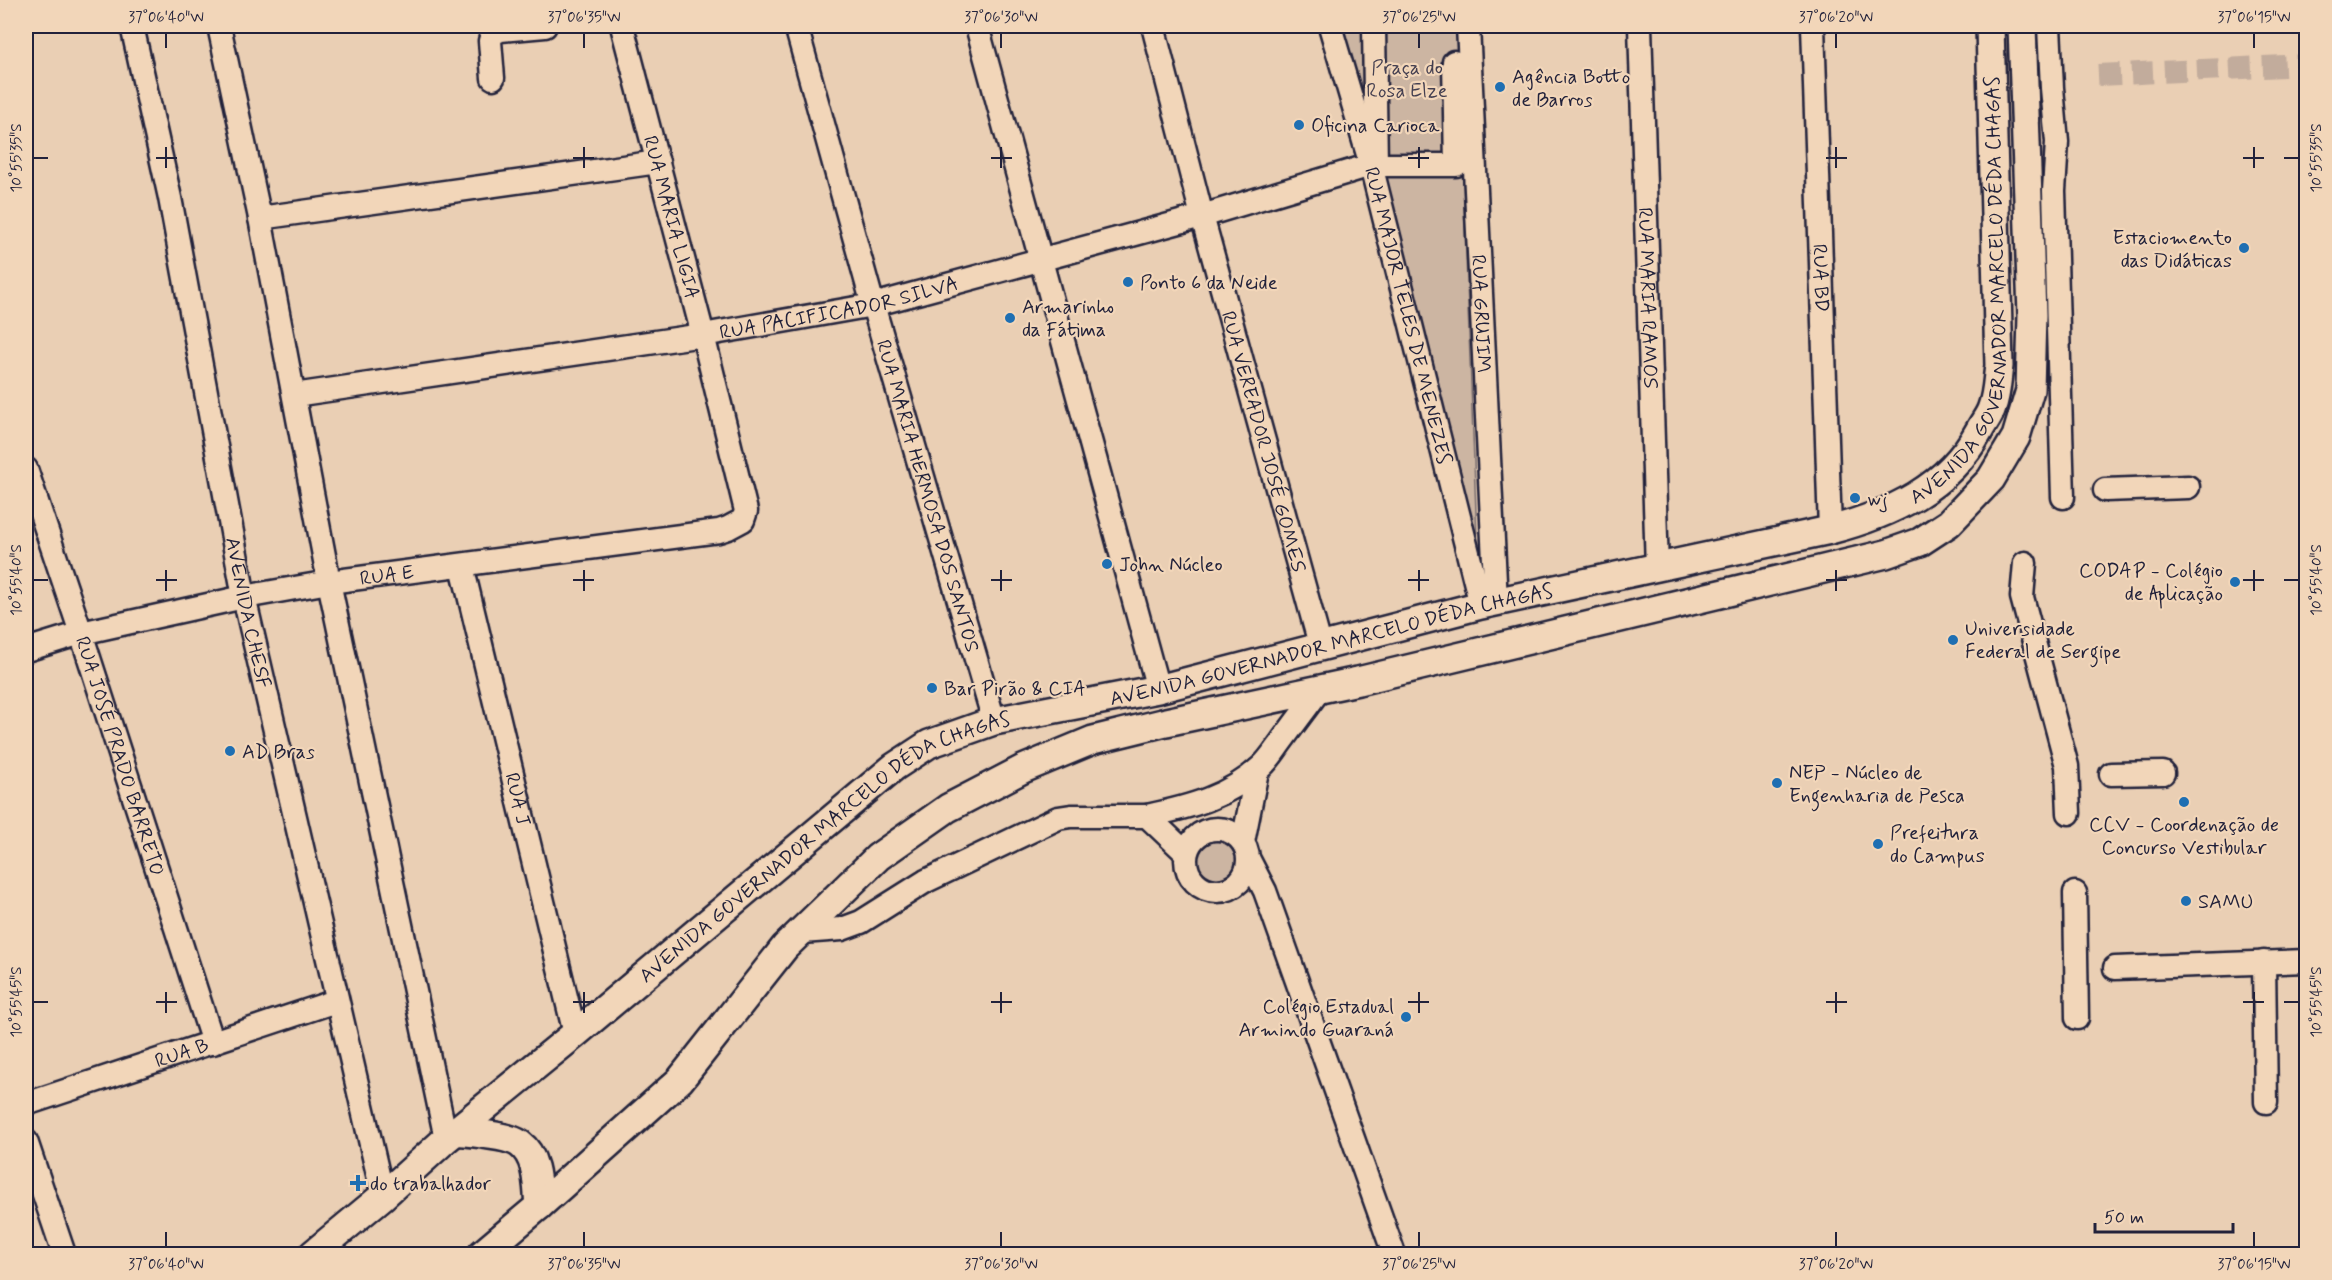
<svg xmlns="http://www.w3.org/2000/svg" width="2332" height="1280" font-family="Mynerve,sans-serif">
<rect width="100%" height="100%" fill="#eacfb4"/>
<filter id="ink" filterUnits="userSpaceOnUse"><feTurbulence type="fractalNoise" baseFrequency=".0167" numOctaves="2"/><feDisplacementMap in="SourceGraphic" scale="12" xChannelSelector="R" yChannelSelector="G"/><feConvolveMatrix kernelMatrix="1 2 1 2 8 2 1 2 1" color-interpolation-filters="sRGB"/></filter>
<g filter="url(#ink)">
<g fill="#ccb5a2" stroke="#776c6e" stroke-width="1.5">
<polygon points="1338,26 1457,26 1477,538"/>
<circle cx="1217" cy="859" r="20"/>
</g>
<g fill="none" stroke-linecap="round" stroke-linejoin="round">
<polyline stroke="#c2ac9c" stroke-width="22" stroke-dasharray="22 11" stroke-linecap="butt" points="2098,75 2306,65"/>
<g stroke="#22223b" stroke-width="27">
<g id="minor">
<path id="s1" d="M132,26L170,198L244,597L383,1196"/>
<polyline points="219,26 260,218 329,582 446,1139"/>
<path id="s2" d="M796,26L873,305L994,721"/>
<polyline points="977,26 1158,689"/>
<path id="s3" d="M1153,26L1202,216L1321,648"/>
<path id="s4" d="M1330,26L1371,165L1481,605"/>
<polyline points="1374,26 1376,165 1456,165 1454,62"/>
<path id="s5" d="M1468,26L1496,602"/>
<path id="s6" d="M1640,26L1657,569"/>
<path id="s7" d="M1813,26L1830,530"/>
<polyline points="2049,26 2052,88 2057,142 2054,191 2063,497"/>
<polyline points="493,78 490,41 492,34 501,30 545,26"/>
<polyline points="260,218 658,162"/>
<path id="s8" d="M294,395L703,335L873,305L1202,216L1371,165"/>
<path id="s9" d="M26,469L81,633L213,1043"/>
<polyline points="2105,490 2188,487"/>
<polyline points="2025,563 2022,597 2067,766 2069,813"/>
<path id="s10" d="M462,566L575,1034"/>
<path id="s11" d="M26,650L81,633L244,597L329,582L719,531L728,528L743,520L746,511L703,335L622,26"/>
<polyline points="2111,774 2163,773"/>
<path d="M1147,816C1190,807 1228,797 1261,767C1269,760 1275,750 1281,742C1294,724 1307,707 1320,689"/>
<circle cx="1217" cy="860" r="31"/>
<polyline points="1243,842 1257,771"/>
<polyline points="1249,860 1265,891 1394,1254"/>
<polyline points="2075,893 2077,1018"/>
<polyline points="802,932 842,929 861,922 926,881 1058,818 1071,816 1147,816 1186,853"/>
<polyline points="2264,962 2266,1102"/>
<polyline points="2115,968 2306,961"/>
<path id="s12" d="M26,1104L336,1001"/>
<polyline points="26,1141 64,1254"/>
</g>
</g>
<g stroke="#22223b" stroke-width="32">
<g id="major">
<path d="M455,1131C471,1133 508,1135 520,1144C538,1157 537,1187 539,1206"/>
<path id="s13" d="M313,1254L383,1196L446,1139L575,1034L894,767L929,744L994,721L1158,689L1481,605L1830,530C1891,514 1948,488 1979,431C1983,423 1990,415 1992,407C1997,394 1997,379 1999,366L1990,26"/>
<polyline points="482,1254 539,1206 680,1080 785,947 878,857 948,808 1023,769 1093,740 1166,722 1358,681 1886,554 1920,542 1949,523 1991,479 2016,437 2030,390 2032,315 2022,26"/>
</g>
</g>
<use href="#minor" stroke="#f2d6b9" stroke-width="22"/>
<use href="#major" stroke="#f2d6b9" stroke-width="27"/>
</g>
</g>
<path fill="none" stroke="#22223b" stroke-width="2" d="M166,33V48M584,33V48M1001,33V48M1419,33V48M1836,33V48M2254,33V48M166,147V168M584,147V168M1001,147V168M1419,147V168M1836,147V168M2254,147V168M33,158H48M156,158H177M573,158H594M991,158H1012M1408,158H1429M1826,158H1847M2243,158H2264M2284,158H2299M166,570V591M584,570V591M1001,570V591M1419,570V591M1836,570V591M2254,570V591M33,580H48M156,580H177M573,580H594M991,580H1012M1408,580H1429M1826,580H1847M2243,580H2264M2284,580H2299M166,992V1013M584,992V1013M1001,992V1013M1419,992V1013M1836,992V1013M2254,992V1013M33,1002H48M156,1002H177M573,1002H594M991,1002H1012M1408,1002H1429M1826,1002H1847M2243,1002H2264M2284,1002H2299M166,1232V1247M584,1232V1247M1001,1232V1247M1419,1232V1247M1836,1232V1247M2254,1232V1247"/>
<g fill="#1f6fb2" stroke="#f2d6b9" stroke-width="2">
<circle cx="1500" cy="87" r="6"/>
<circle cx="1299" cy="125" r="6"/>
<circle cx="2244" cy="248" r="6"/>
<circle cx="1128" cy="282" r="6"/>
<circle cx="1010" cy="318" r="6"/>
<circle cx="1855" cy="498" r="6"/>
<circle cx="1107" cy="564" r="6"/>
<circle cx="2235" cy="582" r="6"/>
<circle cx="1953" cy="640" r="6"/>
<circle cx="932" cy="688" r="6"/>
<circle cx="230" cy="751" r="6"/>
<circle cx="1777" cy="783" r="6"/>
<circle cx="2184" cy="802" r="6"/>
<circle cx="1878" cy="844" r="6"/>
<circle cx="2186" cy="901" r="6"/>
<circle cx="1406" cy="1017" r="6"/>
<path d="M355 1174h6v6h6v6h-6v6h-6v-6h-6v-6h6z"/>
</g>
<g text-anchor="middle" stroke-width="4.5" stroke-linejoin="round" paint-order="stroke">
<g font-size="20" fill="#443f50" stroke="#f2d6b9">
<text x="1407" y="74">Praça do<tspan x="1407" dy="23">Rosa Elze</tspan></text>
</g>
<g font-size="20" fill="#22223b" stroke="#f2d6b9" text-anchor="start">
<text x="1512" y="83">Agência Botto<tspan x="1512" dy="23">de Barros</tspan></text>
<text x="1311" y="132">Oficina Carioca</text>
<text x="2232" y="244" text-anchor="end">Estaciomento<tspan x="2232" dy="23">das Didáticas</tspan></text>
<text x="1140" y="289">Ponto 6 da Neide</text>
<text x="1022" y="313">Armarinho<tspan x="1022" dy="23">da Fátima</tspan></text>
<text x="1867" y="505">wj</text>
<text x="1119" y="571">John Núcleo</text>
<text x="2223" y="577" text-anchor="end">CODAP - Colégio<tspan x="2223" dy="23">de Aplicação</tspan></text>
<text x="1965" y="635">Universidade<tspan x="1965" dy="23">Federal de Sergipe</tspan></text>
<text x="944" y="695">Bar Pirão &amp; CIA</text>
<text x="242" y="758">AD Bras</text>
<text x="1789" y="779">NEP - Núcleo de<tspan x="1789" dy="23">Engenharia de Pesca</tspan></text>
<text x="2184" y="831" text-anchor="middle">CCV - Coordenação de<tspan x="2184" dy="23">Concurso Vestibular</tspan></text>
<text x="1890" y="839">Prefeitura<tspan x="1890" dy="23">do Campus</tspan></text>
<text x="2198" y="908">SAMU</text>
<text x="1394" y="1013" text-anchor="end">Colégio Estadual<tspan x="1394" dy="23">Armindo Guaraná</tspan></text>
<text x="370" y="1190">do trabalhador</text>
</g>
<g font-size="20" fill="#22223b" stroke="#f2d6b9">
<text transform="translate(672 217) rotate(75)" y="7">RUA MARIA LIGIA</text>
<text dy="7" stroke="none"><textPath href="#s7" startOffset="252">RUA BD</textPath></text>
<text dy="7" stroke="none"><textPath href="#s13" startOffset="2042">AVENIDA GOVERNADOR MARCELO DÉDA CHAGAS</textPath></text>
<text dy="7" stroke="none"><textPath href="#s6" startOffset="272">RUA MARIA RAMOS</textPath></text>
<text dy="7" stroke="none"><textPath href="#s8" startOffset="552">RUA PACIFICADOR SILVA</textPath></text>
<text dy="7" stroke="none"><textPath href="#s5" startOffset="288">RUA GRUJIM</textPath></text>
<text dy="7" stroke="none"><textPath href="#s4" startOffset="300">RUA MAJOR TELES DE MENEZES</textPath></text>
<text dy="7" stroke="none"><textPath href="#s3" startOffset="430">RUA VEREADOR JOSÉ GOMES</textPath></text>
<text dy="7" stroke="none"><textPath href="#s2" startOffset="488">RUA MARIA HERMOSA DOS SANTOS</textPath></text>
<text dy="7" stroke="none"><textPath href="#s11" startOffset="369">RUA E</textPath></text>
<text dy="7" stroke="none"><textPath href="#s1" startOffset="598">AVENIDA CHESF</textPath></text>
<text dy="7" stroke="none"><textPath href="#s13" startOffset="1215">AVENIDA GOVERNADOR MARCELO DÉDA CHAGAS</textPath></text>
<text dy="7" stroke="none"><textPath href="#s9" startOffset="302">RUA JOSÉ PRADO BARRETO</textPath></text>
<text dy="7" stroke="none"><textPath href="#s10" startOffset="240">RUA J</textPath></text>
<text dy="7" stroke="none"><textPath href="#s13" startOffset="657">AVENIDA GOVERNADOR MARCELO DÉDA CHAGAS</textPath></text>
<text dy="7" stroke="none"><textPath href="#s12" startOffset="164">RUA B</textPath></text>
</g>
</g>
<rect width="2332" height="1280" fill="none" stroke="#f2d6b9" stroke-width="66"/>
<path d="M2095 1223v9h138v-9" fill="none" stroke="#22223b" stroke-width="3"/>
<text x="2104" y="1223" font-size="18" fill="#22223b" stroke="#f2d6b9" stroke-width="4.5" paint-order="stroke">50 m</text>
<rect x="33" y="33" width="2266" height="1214" fill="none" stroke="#22223b" stroke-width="2"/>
<g font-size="15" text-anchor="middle" fill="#22223b">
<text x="166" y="22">37°06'40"W</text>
<text x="584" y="22">37°06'35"W</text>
<text x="1001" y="22">37°06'30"W</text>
<text x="1419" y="22">37°06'25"W</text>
<text x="1836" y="22">37°06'20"W</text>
<text x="2254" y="22">37°06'15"W</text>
<text transform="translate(16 158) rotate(-90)" y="5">10°55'35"S</text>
<text transform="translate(2316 158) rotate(-90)" y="5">10°55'35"S</text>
<text transform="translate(16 580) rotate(-90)" y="5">10°55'40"S</text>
<text transform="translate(2316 580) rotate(-90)" y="5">10°55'40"S</text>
<text transform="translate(16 1002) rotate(-90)" y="5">10°55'45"S</text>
<text transform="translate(2316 1002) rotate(-90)" y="5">10°55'45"S</text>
<text x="166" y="1269">37°06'40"W</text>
<text x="584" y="1269">37°06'35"W</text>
<text x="1001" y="1269">37°06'30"W</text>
<text x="1419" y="1269">37°06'25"W</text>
<text x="1836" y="1269">37°06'20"W</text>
<text x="2254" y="1269">37°06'15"W</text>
</g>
</svg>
